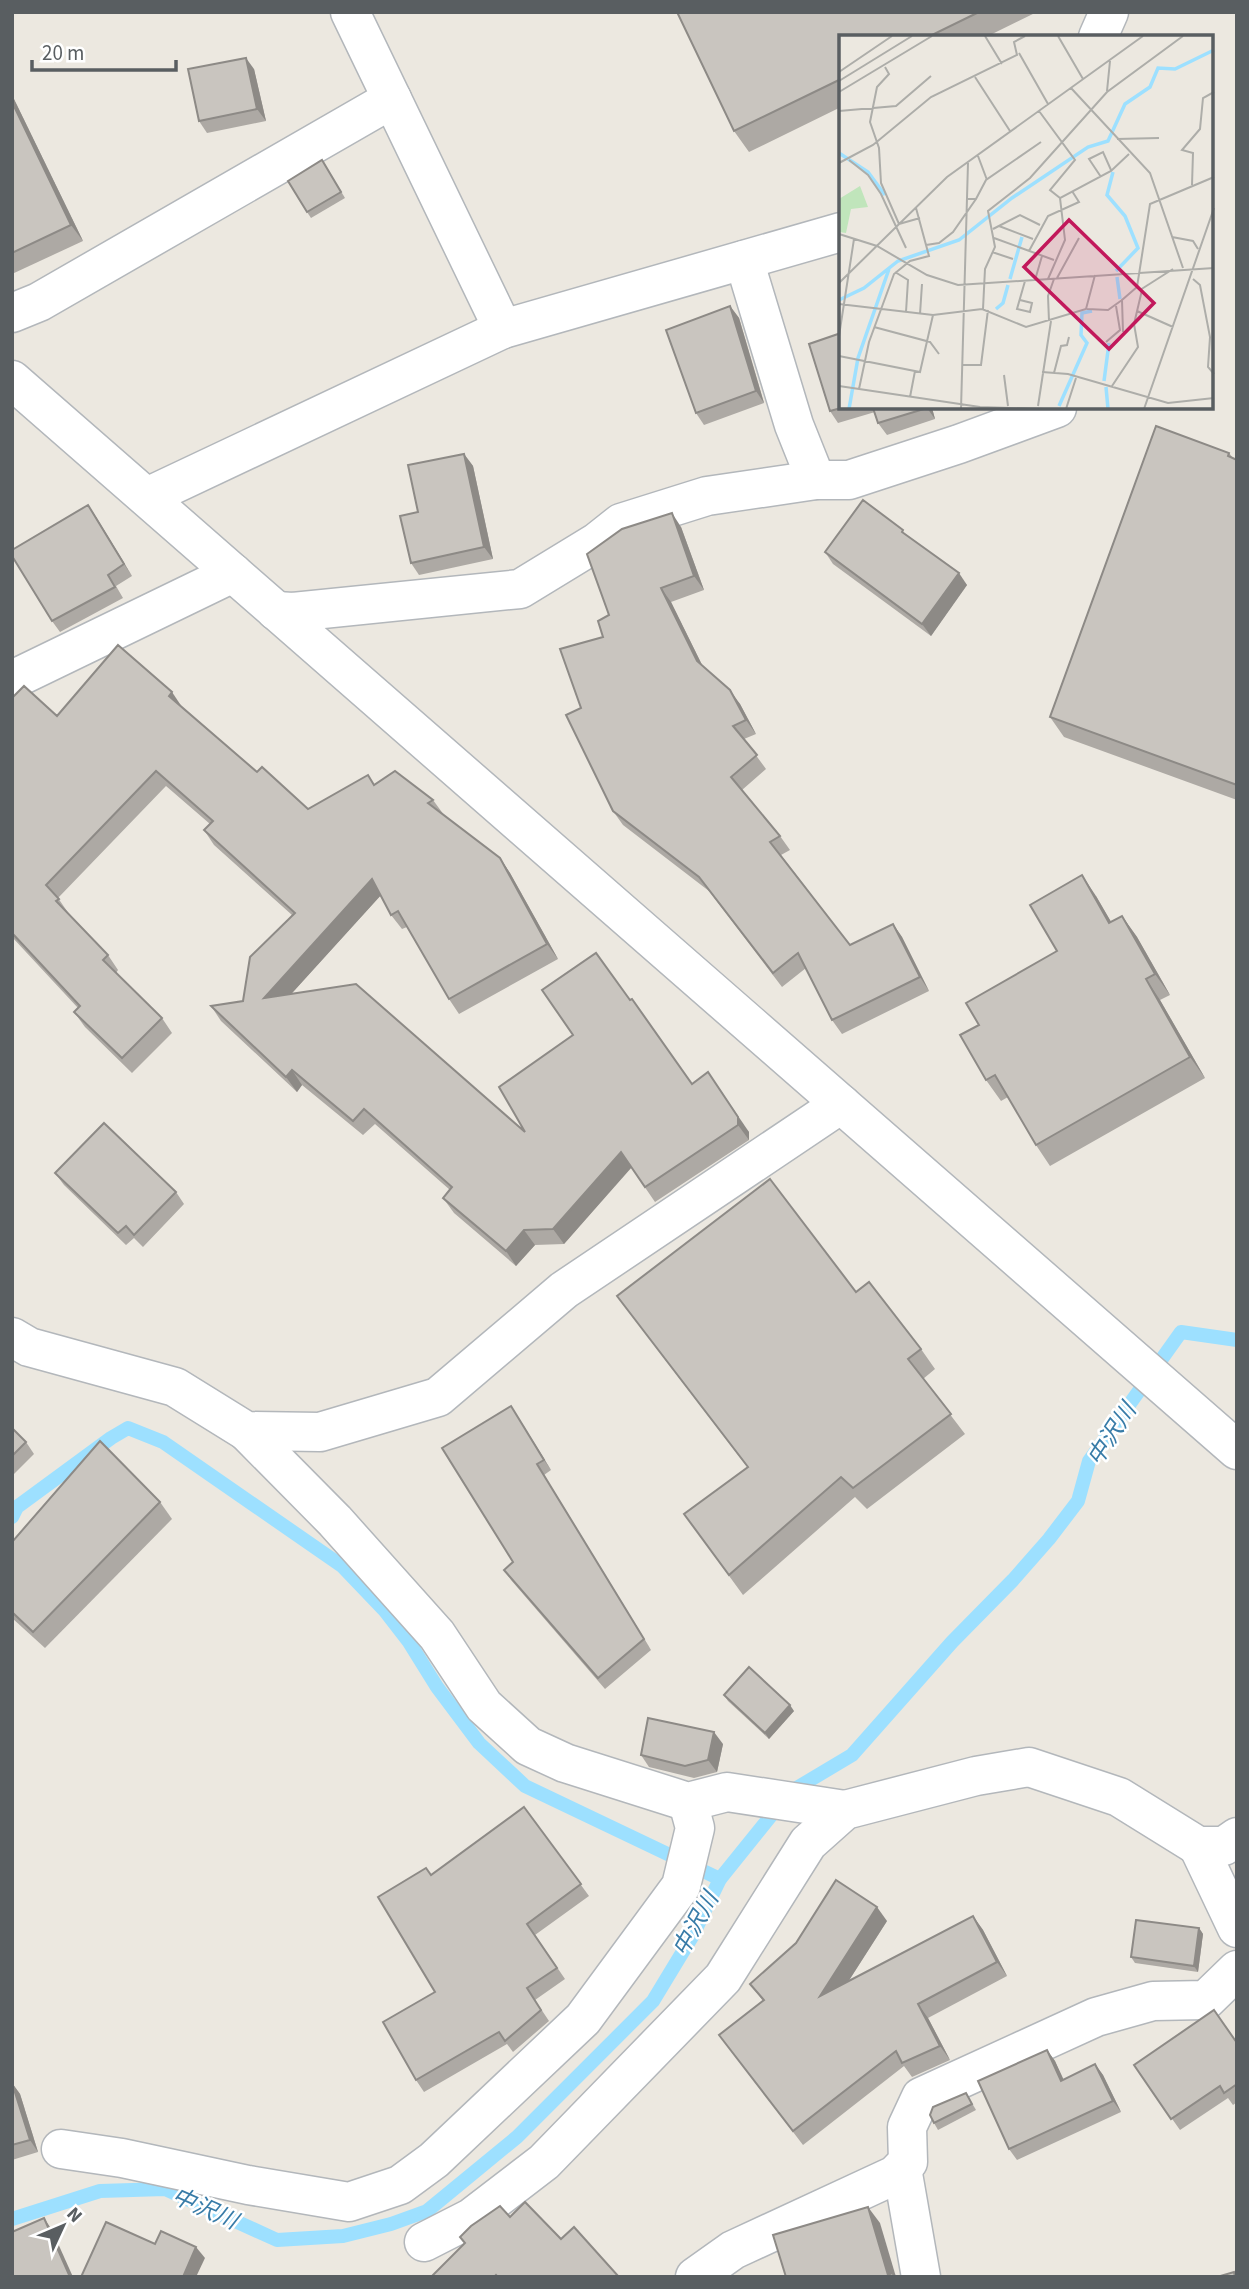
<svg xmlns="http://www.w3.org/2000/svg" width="1249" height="2289" font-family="'Source Sans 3','Noto Sans JP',sans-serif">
<rect width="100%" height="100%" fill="#ece8e0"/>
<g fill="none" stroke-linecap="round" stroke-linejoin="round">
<g stroke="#9de0ff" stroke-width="14">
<polyline points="12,1517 17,1507 111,1438 128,1428 163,1442 342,1566 385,1611 409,1642 437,1687 479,1743 525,1786 720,1879"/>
<polyline points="12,2219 100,2191 165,2189 277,2240 343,2236 391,2224 427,2211 517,2137 653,2001 693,1935 720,1879 790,1792 852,1755 952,1642 1013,1580 1049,1539 1078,1501 1089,1461 1181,1332 1237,1340"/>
</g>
<g stroke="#b3b7bb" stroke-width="41">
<g id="minor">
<polyline points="350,12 503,329"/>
<polyline points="1098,37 1109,12"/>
<polyline points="744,260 794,425 816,480"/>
<polyline points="12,313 39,302 392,99"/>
<polyline points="12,380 1237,1450"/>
<polyline points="147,497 503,329 841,232"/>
<polyline points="276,611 293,612 520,589 597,542 621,523 707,496 816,480 849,480 959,444 1057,408"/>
<polyline points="12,680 233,573"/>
<polyline points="12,1337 29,1347 175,1387 246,1431 320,1432 438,1397 564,1290 841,1104"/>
<polyline points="246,1431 335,1521 437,1635 484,1706 528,1746 565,1763 688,1802 727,1792 845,1810"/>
<polyline points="1198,1846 1237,1928"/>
<polyline points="61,2149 122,2158 248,2185 349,2202 400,2185 434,2160 583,2019 681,1886 695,1828 688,1802"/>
<polyline points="902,2168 921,2277"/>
<polyline points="424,2242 471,2218 544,2162 723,1978 808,1843 845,1810 976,1776 1029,1767 1119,1797 1198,1846 1224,1846 1237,1837"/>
<polyline points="695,2277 733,2250 895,2175 908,2162 907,2127 921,2097 1096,2017 1153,2001 1206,2000 1237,1970"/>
</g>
</g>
<use href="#minor" stroke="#fff" stroke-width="38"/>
</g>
<g fill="#ada9a4">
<polygon points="677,12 1037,12 986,37 841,37 841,107 749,152 734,131"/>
<polygon points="254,69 266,121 207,133 199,121"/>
<polygon points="12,95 83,241 12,274"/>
<polygon points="322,160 345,198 311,218 307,212"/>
<polygon points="730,306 739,318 764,403 704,425 696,413"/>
<polygon points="841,408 933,408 932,408 935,419 887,435 878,423 875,412 838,423 830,411"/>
<polygon points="1229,453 1233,458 1237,460 1237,800 1064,737 1050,717"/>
<polygon points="464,454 473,466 493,559 419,575 411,563 418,512"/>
<polygon points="96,517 132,576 116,586 123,598 60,632 52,621"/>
<polygon points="681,527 704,590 671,602 702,665 740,704 756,734 744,739 766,769 742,790 780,836 790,850 781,855 850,945 893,924 902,937 929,991 842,1034 832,1020 806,968 782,987 709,891 623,825 613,811 581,708 603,637 609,615"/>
<polygon points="908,536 967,585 931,636 833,564 825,552"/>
<polygon points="12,698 57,716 182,707 257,772 308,809 375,784 433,800 444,815 500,858 510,873 558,959 459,1014 449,999 407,927 402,929 391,915 381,895 291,994 525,1132 692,1084 749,1132 749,1140 655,1202 631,1167 564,1244 535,1245 516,1266 454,1213 443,1198 450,1190 375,1124 363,1135 302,1085 297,1092 221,1021 211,1006 243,1001 292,915 214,845 204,830 210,824 166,786 58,898 69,914 108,955 118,970 116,973 162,1018 172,1033 132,1073 85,1027 74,1012 78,1008 12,937"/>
<polygon points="1096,896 1111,922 1122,916 1137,937 1170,995 1160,1000 1205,1078 1050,1166 1036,1145 1008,1097 1001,1101 986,1080 979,1025 1057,951"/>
<polygon points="55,1173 176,1192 184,1204 143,1247 134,1238 126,1245 64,1185"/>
<polygon points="856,1292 921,1349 935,1369 923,1379 965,1434 867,1509 855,1497 743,1595 684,1514 748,1468 632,1316 617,1296"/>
<polygon points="511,1406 551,1470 544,1475 651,1650 605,1689 511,1580 504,1570 513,1562"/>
<polygon points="12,1428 26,1442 34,1454 12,1476"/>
<polygon points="160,1502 172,1519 45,1648 12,1618 12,1542"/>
<polygon points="724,1695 794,1711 769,1739 728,1701"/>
<polygon points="723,1744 717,1772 694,1778 649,1767 641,1755"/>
<polygon points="524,1807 589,1896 535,1935 565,1979 535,2000 549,2021 513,2052 507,2044 424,2092 416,2080 435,1992 426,1868 431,1875"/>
<polygon points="973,1916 983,1930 1007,1976 928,2018 950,2060 912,2077 904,2066 803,2145 719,2035 763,2001 750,1984 887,1921 848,1982"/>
<polygon points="1199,1928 1203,1934 1198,1972 1135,1963 1131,1957"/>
<polygon points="1237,2043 1237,2102 1233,2105 1228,2098 1180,2130 1134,2065"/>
<polygon points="1047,2050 1055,2061 1063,2080 1095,2064 1103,2075 1121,2112 1017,2160 1009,2149"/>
<polygon points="12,2083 20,2094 38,2152 12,2160"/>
<polygon points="966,2093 976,2110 938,2130 934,2123"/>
</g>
<g fill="#8d8a86">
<polygon points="246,58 254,69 266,121 257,109"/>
<polygon points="12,95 83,241 71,225 12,102"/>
<polygon points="730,306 739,318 764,403 756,391"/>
<polygon points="927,408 932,408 935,419"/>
<polygon points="464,454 473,466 493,559 484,547"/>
<polygon points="88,505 96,517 132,576 124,564"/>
<polygon points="672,513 681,527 704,590 694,576"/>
<polygon points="959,573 967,585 931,636 922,624"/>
<polygon points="661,588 671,602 707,675 697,661"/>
<polygon points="730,690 740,704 756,734 746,720"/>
<polygon points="172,692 182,707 169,696"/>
<polygon points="500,858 510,873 558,959 547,944"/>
<polygon points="1082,875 1096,896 1124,944 1109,923"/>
<polygon points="372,879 382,894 274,1013 264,998"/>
<polygon points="1122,916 1137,937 1170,995 1155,974"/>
<polygon points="893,924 902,937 929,991 920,977"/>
<polygon points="1146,979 1160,1000 1205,1078 1190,1057"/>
<polygon points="292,1070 302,1085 297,1092 286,1077"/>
<polygon points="708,1072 749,1132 749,1140 738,1125"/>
<polygon points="621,1152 632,1167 564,1244 553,1229"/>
<polygon points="524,1230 535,1245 516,1266 506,1251"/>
<polygon points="511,1406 518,1417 551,1470 544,1460"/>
<polygon points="537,1464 544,1475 651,1650 644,1639"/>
<polygon points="790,1705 794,1711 769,1739 765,1733"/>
<polygon points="714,1732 723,1744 717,1772 708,1760"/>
<polygon points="877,1907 887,1921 830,2010 820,1996"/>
<polygon points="973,1916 983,1930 1007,1976 997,1962"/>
<polygon points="1199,1928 1203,1934 1198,1972 1194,1966"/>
<polygon points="918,2004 928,2018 950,2060 940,2046"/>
<polygon points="1047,2050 1055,2061 1069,2091 1061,2081"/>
<polygon points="1095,2064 1103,2075 1121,2112 1113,2101"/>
<polygon points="12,2083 20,2094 38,2152 30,2140"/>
<polygon points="868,2207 880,2223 896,2277 888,2275"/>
<polygon points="44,2218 52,2230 73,2277 70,2277"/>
<polygon points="196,2247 205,2258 196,2277 183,2277"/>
</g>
<g fill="#c9c5bf" stroke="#8d8a86" stroke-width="2">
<polygon points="677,12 979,12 928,37 841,37 841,79 734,131"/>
<polygon points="246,58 257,109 199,121 188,69"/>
<polygon points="12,102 71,225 12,253"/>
<polygon points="322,160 341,192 307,212 288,181"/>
<polygon points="730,306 756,391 696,413 666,330"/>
<polygon points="841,333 841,408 830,411 809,344"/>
<polygon points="873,408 927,408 878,423"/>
<polygon points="1156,426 1229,453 1228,456 1237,460 1237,785 1050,717"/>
<polygon points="464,454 484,547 411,563 400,516 418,512 408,465"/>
<polygon points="863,500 903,530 902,532 959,573 922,624 825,552"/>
<polygon points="88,505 124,564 108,575 115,587 52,621 12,556 12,550"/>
<polygon points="672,513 694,576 661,588 697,661 730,690 746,720 733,726 757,755 731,777 780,836 770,842 850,945 893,924 920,977 832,1020 798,953 773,973 699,877 613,811 566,715 581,708 560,649 603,637 598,621 609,615 587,554 622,529"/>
<polygon points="118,645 172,692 169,696 257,772 262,767 308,809 368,775 374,785 395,771 433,800 428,803 500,858 547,944 449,999 398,911 391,915 372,879 264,998 356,984 525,1132 499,1087 573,1035 542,990 596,953 630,1000 632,999 692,1084 708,1072 738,1117 738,1125 645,1187 621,1152 553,1229 524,1230 506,1251 443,1198 452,1187 364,1109 353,1121 292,1070 286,1077 211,1006 243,1001 250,957 295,913 204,830 213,821 156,771 46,885 59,899 56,901 108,955 103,960 162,1018 122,1058 74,1012 80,1006 12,933 12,698 24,686 57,716"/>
<polygon points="1082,875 1109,923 1122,916 1155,974 1146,979 1190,1057 1036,1145 995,1075 986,1080 960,1035 979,1025 966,1003 1057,951 1030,905"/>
<polygon points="104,1123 176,1192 134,1235 126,1226 118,1233 55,1173"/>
<polygon points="770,1179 856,1292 869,1282 921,1349 908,1359 951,1414 853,1488 841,1477 729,1575 684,1514 748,1467 617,1296"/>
<polygon points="511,1406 544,1460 537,1464 644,1639 598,1678 504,1570 513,1562 442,1448"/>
<polygon points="12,1428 26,1442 12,1456"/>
<polygon points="100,1441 160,1502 33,1632 12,1612 12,1542"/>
<polygon points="749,1667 790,1705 765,1733 724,1695"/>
<polygon points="648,1718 714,1732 708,1760 685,1766 641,1755"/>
<polygon points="524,1807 581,1884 527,1924 557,1968 527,1988 541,2010 505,2041 499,2032 416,2080 383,2022 435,1992 378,1897 426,1868 431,1875"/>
<polygon points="836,1880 877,1907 820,1996 973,1916 997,1962 918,2004 940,2046 902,2063 896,2051 793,2131 719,2035 764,2000 750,1984 796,1943"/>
<polygon points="1136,1920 1199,1928 1194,1966 1131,1957"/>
<polygon points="1214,2010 1237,2043 1237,2084 1224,2093 1220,2086 1171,2119 1134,2065"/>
<polygon points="1047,2050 1061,2081 1095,2064 1113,2101 1009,2149 978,2081"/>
<polygon points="12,2083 30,2140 12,2145"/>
<polygon points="966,2093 972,2104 934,2123 930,2115 933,2107"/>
<polygon points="525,2202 561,2239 574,2227 619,2277 498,2277 496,2275 494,2277 431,2277 465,2243 460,2237 471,2226 500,2206 510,2217"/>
<polygon points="868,2207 888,2275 892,2273 896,2277 786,2277 773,2235"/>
<polygon points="44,2218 70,2277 12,2277 12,2232"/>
<polygon points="106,2222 155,2244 161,2231 196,2247 183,2277 81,2277"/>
<polygon points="1234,2272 1235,2277 1217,2277"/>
</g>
<g text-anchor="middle" stroke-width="5" stroke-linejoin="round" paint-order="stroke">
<g font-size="23" font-style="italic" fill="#387ca8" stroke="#fff">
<text transform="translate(1111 1434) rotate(-57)" y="8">中沢川</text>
<text transform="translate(695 1924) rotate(-61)" y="8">中沢川</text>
<text transform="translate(205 2208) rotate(24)" y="8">中沢川</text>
</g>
</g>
<g transform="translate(839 35)">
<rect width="374" height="374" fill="#ece8e0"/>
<path d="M21,151L29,172L12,174L7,198L0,197V164Z" fill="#c0e5bb"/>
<path fill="none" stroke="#9de0ff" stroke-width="3.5" d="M0,118L29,137L46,160M274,137L268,160L286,181L299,213L277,236M278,242L281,264M171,244L183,202M0,265L25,253L59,226L120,205L173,163L249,112L269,106L286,69L311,52L319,33L336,34L375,15M157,274L164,268L169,250M265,346L270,308M267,352L269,374M220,371L248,308L242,300L243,278L253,276M10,374L19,323L50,234"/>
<path fill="none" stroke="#adada9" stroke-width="2" d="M146,1L163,29M219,1L244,44M180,18L209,69M46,32L50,39L38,52L31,87L40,113L42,148L60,189L81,183M0,37L53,1M136,42L171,96M0,46L73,1M232,53L311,138L344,233M268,56L271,26M0,57L93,1M0,76L57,71L92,41M200,76L236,125L211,155L221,163M278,104L320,103M139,121L148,145M10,125L29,140L42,159L67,213M0,128L34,110L92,62L178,20L175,7L186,1M262,142L250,124L264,117L272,135M353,150L354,118L343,115L361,94L364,63L375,57M129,164H137L147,145L202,107M160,191L194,204M154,194L181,180L201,190M0,199L38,211L88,240L119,250L375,233M333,202L354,206L359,214M155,203L215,225M87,210L100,208L114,197L137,164M190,216L209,181L240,167L233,156M153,217L174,224M56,237L69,245L67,277M218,243L240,203M209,244L226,205L221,163L272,136L290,119M354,244L361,250L371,302L369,332L375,339M196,245L203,221M0,248L108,142L304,1M301,255L334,234M181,265L193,268L191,277L178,274L186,246M0,269L94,280L143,274L187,292L247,274L256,240M144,274L146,234L156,212L149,176L191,143L268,57L344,1M248,274L269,275L283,265M298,276L334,292M81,279L83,249M210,286L209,261L215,244M35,292L91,307L100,319M284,297L283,265L298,252L311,169L375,142M0,301L15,204M267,307L281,295L277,271M0,321L81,337L94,280M124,330H142L149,275M203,337L229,339L329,368L375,363M215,338L222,311L228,310L230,302M165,340L169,371M0,351L141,372L206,374M273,351L299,312L295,289L303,255M20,354L30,307L55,239L71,226L90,221L77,173M71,362L76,336M199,371L212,286M122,374L129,128M227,374L237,343M305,374L375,173"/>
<path fill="#c2185b" fill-opacity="0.15" stroke="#c2185b" stroke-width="3.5" d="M230,185L315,268L270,314L185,232Z"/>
<rect width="374" height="374" fill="none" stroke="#595e61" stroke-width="3.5"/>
</g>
<rect width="1249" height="2289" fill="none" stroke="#595e61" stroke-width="28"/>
<g transform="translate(63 2226) rotate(46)" stroke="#ffffff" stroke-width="5" paint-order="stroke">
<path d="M0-5L12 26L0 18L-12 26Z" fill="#595e61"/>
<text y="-10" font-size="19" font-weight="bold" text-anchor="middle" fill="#595e61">N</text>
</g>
<path d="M32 60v10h144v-10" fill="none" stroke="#595e61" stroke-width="3.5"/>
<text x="42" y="60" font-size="21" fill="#595e61" stroke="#ffffff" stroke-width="5" paint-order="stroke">20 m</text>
</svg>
